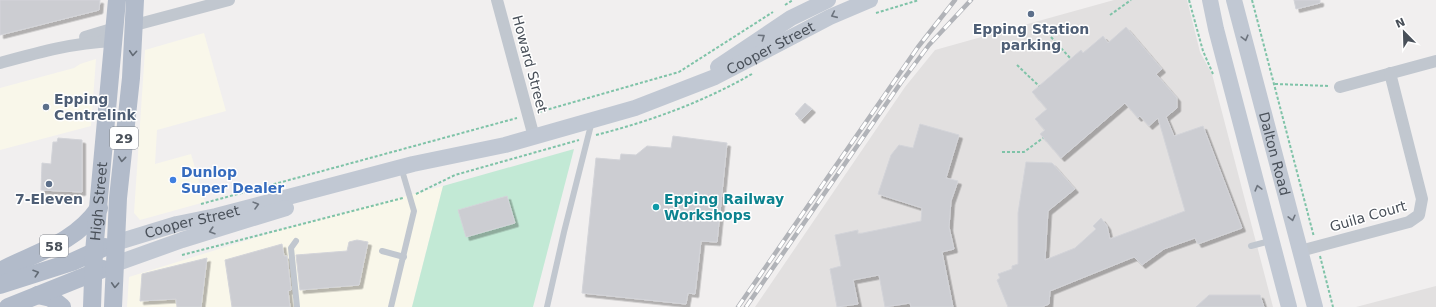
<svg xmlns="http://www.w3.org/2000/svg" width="1436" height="307" font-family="'DejaVu Sans',sans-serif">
<defs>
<filter id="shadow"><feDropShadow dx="3.5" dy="3.5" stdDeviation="0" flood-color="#0004"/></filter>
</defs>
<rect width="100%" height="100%" fill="#f1efef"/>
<g fill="#f9f7ea">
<polygon points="204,33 226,111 157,130 155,164 191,154 205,202 140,220 134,213 145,50"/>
<polygon points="96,59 91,126 0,150 0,88 74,68 80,64"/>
<polygon points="443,186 412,307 127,307 129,277 280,230"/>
</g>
<g fill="#e2e0e0">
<polygon points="1114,0 1187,0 1200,52 1212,74 1273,307 755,307 905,87 935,50"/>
<polygon points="1436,286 1436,307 1356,307"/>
</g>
<polygon fill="#c2e9d5" points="574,149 533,307 412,307 443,186"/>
<g fill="#cccdd2" stroke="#d3d4d9" filter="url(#shadow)">
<polygon points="0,0 100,0 99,10 0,35"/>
<polygon points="1294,0 1320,0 1320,3 1296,9"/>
<polygon points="1126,27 1162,69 1156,74 1177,98 1177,108 1166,117 1174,136 1203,126 1242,228 1198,244 1195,238 1164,249 1142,265 1134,257 1050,291 1049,304 1042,307 1008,307 997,280 1000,278 998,274 1012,269 1012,266 1018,264 1018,213 1026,162 1052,163 1075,189 1048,211 1045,260 1075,248 1096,229 1093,226 1101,218 1107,226 1110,239 1185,211 1158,118 1149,126 1140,116 1138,118 1125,103 1061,158 1040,134 1045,130 1035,119 1047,109 1032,92 1081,50 1083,53 1103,36 1108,43"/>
<polygon points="805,103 812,109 801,120 795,114"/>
<polygon points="920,124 959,135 946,178 958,181 951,201 949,227 954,249 942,252 953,307 911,307 910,303 885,307 879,275 853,280 858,304 837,307 830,269 841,266 835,235 858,230 858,234 921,221 922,208 878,194 891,155 899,145 913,148"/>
<polygon points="673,136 727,143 717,242 701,241 695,294 688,293 686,304 582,293 596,158 620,160 621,154 636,155 647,146 671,148"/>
<polygon points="58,138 82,140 82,192 41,190 42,163 51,164 53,142 57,142"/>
<polygon points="507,196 515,223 466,237 458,210"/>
<polygon points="357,240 368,242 359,285 300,290 296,255 347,251 349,242"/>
<polygon points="282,244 284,256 287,256 291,290 288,291 290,307 232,307 225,260"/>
<polygon points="207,258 201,307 177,307 176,299 140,301 142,274"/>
<polygon points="1209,295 1260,295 1264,307 1196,307"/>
</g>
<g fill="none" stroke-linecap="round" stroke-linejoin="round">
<g stroke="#7fc3a8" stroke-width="2" stroke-dasharray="3 2" stroke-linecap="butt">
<polyline points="1189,0 1203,51 1213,74"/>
<polyline points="1252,0 1314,237"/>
<polyline points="785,5 793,0"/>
<polyline points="876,13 919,0"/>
<polyline points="1110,15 1131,0"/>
<polyline points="1051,37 1071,59"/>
<polyline points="1017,65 1039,86"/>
<polyline points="1275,84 1330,86"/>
<polyline points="539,112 679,72 773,12"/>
<path d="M596,135C651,121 703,102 752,74"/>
<polyline points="1002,152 1024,152 1043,138"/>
<polyline points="416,194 455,175 579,140"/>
<polyline points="201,204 517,118"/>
<polyline points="182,255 403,198"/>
<polyline points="1320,256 1333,307"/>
</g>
<g stroke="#c1c7cf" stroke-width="6">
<polyline points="296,241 291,248 297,307"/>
<polyline points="1251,246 1270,241"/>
<polyline points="382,251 404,257"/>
<polyline points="391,307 414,211 401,167"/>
<polyline points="547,307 564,232 592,121"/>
</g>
<g stroke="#c1c7cf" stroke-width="12">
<polyline points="497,0 534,137"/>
<polyline points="135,25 229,0"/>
<polyline points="85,37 115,28"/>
<path d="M0,63C40,52 72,43 113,41"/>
<polyline points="1340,87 1436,61"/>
<polyline points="1300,251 1409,222 1419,215 1422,199 1390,73"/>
</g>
<g stroke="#c1c8d3" stroke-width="16">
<polyline points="1210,0 1216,29 1289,307"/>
<path id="s1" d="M1234,0L1315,307"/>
<polyline points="718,67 791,18 828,0"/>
<path id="s2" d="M115,243L177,224L216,216L413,164L505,145L635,108L715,77L830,17L870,0"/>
<polyline points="115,264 182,240 286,208"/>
</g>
<g stroke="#b2bbca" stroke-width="18">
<path d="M0,271C36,252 74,244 99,208"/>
<polyline points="0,285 72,262 105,247"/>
<polyline points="38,295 51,298 62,307"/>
<polyline points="8,307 103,269"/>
<path id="s3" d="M92,307L94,252L117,0"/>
<polyline points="113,307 118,198 131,78 135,0"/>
</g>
<g stroke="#b1b3b8" stroke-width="4.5">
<g id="rail">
<polyline points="738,307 918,47 955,0"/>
<polyline points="746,307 902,81 929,45 971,0"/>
</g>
</g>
<use href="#rail" stroke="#fff" stroke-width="3" stroke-dasharray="9" stroke-linecap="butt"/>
</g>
<defs><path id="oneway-chevron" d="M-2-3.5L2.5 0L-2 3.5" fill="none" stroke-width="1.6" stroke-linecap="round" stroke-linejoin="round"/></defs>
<g stroke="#6d747e">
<use href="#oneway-chevron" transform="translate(834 15) rotate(156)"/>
<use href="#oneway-chevron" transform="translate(762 37) rotate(-34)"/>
<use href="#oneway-chevron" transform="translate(1245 38) rotate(75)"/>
<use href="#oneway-chevron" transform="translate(1258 188) rotate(-105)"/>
<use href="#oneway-chevron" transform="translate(256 205) rotate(-15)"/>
<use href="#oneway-chevron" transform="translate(1292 218) rotate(76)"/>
<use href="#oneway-chevron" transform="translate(212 231) rotate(163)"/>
</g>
<g stroke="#636b75">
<use href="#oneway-chevron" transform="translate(133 53) rotate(94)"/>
<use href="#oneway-chevron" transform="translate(122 159) rotate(96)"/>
<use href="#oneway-chevron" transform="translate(36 273) rotate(-18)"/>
<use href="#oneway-chevron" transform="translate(115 285) rotate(93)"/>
</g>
<g fill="#5c6f8a" stroke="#fff" stroke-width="1.5">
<circle cx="1031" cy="14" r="4"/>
<circle cx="46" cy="107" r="4"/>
<circle cx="49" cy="184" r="4"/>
</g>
<circle fill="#3f7fe0" stroke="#fff" stroke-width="1.5" cx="173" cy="180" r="4"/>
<circle fill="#0f9aa8" stroke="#fff" stroke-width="1.5" cx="656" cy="207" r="4"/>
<g text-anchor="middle" stroke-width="3" stroke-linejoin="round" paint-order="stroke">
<g fill="#fff" stroke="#80848b" stroke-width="1">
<rect x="110" y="127" width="28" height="22" rx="3"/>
<rect x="40" y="235" width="28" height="22" rx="3"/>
</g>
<g font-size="13" font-weight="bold" fill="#495059">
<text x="124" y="143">29</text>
<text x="54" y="251">58</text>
</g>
<g font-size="14" font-weight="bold" fill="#4e5e75" stroke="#fff">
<text x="1031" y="34">Epping Station<tspan x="1031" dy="16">parking</tspan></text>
<text x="54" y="104" text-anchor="start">Epping<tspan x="54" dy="16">Centrelink</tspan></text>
<text x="49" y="204">7-Eleven</text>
</g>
<g font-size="14" fill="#495059" stroke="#fff">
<text dy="5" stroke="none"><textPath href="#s2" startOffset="686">Cooper Street</textPath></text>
<text transform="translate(530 64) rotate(75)" y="5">Howard Street</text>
<text dy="5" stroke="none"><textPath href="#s1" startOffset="159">Dalton Road</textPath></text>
<text dy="5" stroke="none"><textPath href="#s3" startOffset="106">High Street</textPath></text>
<text transform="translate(1368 216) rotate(-16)" y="5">Guila Court</text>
<text dy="5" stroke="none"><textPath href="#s2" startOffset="80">Cooper Street</textPath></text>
</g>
<g font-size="14" font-weight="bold" fill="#366cbe" stroke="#fff" text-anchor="start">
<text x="181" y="177">Dunlop<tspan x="181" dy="16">Super Dealer</tspan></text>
</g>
<g font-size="14" font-weight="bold" fill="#0d838f" stroke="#fff" text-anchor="start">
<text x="664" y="204">Epping Railway<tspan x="664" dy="16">Workshops</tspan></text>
</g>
</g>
<g transform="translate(1404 32) rotate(337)" stroke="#ffffff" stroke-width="3" paint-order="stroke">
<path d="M0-3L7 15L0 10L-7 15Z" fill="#495059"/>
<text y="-6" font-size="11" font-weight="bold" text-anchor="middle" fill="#495059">N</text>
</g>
</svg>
